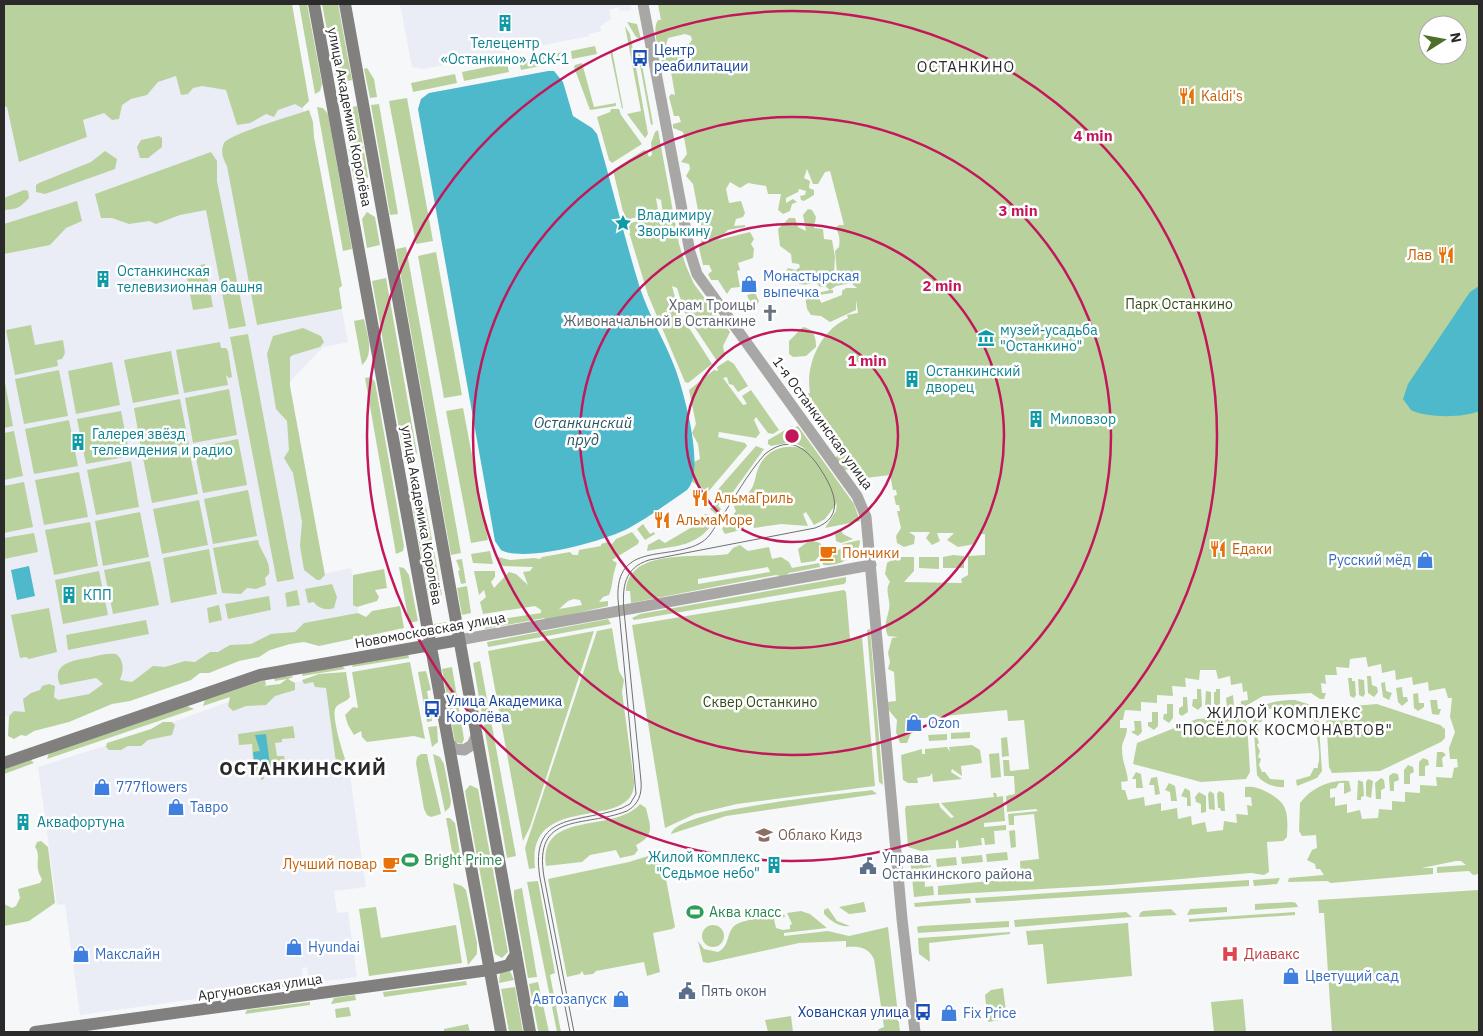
<svg xmlns="http://www.w3.org/2000/svg" width="1483" height="1036" font-family="'IBM Plex Sans',sans-serif">
<rect width="100%" height="100%" fill="#f6f7f9"/>
<g fill="#eaecf6">
<polygon points="400,4 630,4 631,10 620,11 619,7 609,10 611,19 600,26 601,31 589,34 589,36 424,69 412,67"/>
<polygon points="4,62 298,83 338,284 331,286 335,311 342,310 348,342 323,347 288,384 322,574 351,568 361,629 240,654 4,717"/>
<polygon points="326,677 342,769 349,768 366,887 334,891 337,913 348,912 357,977 309,983 307,967 302,968 303,984 80,1015 65,904 57,905 38,767 127,739 272,686"/>
</g>
<g fill="#b9d29d" fill-rule="evenodd">
<polygon points="4,4 292,4 309,101 302,108 295,104 278,110 274,117 266,114 250,123 237,125 226,90 202,86 193,88 188,94 181,95 176,76 158,82 147,95 131,99 122,105 119,119 112,120 104,113 83,120 87,137 19,162 7,107 4,106"/>
<polygon points="299,4 307,4 322,84 320,91 315,94"/>
<polygon points="322,4 338,4 352,80 337,83"/>
<path d="M658,4H1479V874L1473,875L1469,871L1437,873V867L1466,865L1461,861H1456L1422,868H1433V874L1331,883L1327,881L1288,882L1289,878L1324,875L1320,869H1316L1315,864L1307,860L1312,850L1317,848L1316,835L1302,836L1299,831L1300,803C1311,788 1330,779 1349,781L1351,791L1344,794V783H1339L1336,788L1330,789V798L1335,797V806L1347,804V813L1360,810L1362,819L1378,818L1379,809L1392,810V801L1405,802V792L1420,793V785L1437,786L1436,777L1452,778L1454,768L1458,767L1457,759H1450L1449,748L1455,732L1450,717L1452,698H1448L1445,688L1429,691L1428,682L1413,685L1412,677L1396,680L1395,670L1382,673L1381,664L1368,667L1366,657L1350,659L1349,668L1336,667L1337,675H1325L1326,684L1321,683L1322,693H1326L1324,699H1320L1311,693L1263,696L1242,708L1229,709L1227,707L1226,698L1233,695L1234,706L1241,704V701L1248,700L1247,691L1243,692L1242,683L1231,685L1230,676L1218,679L1216,670H1200L1199,680L1185,678L1186,687L1172,686L1173,696L1157,695V703L1141,702V711L1125,710L1123,720H1120V728H1127C1127,737 1122,741 1122,748C1122,763 1127,769 1128,781L1121,782L1122,790H1125L1128,800L1144,797L1145,806L1161,803V811L1177,808L1178,819L1191,816L1192,825L1205,822L1207,832L1223,830L1224,821L1237,823L1236,814L1248,815L1247,805L1252,806L1251,797H1245V787C1253,786 1258,788 1265,791C1289,803 1288,812 1287,837L1283,841L1267,842L1269,872L1264,875L1251,873L1111,885L938,895V886L1021,878L1020,861L1039,859L1034,814L1014,816V825H1009L1008,814L1038,811L1036,809L1007,812L1006,796L1015,794L1014,776H1004L1003,760H1009L1010,771L1029,769L1024,720L1008,721L1007,710L913,719L911,733L907,743H900L896,732L897,720L887,708V702L896,701L894,672L888,669L890,662L888,653L892,638L898,637L888,636C883,625 887,620 889,609C891,600 884,590 890,582L885,574L887,563L896,557H914V571L904,582L962,583L961,579L968,575V556L985,555V534H980L975,544L958,547L947,540L954,533H937L940,541L932,545L926,538L930,532H909L915,536L914,544L904,547L897,543L896,536L901,528L897,511H900L899,505H896L894,496L897,495L896,490H893L890,475L866,478L854,469L844,470L835,459L840,451L820,423L814,409H812V398H810L808,393H810C805,364 821,330 848,318L847,315L858,313L856,300V310L830,322L821,316L811,315L807,309L805,296L830,290L825,286L820,287L815,281C805,287 800,285 791,279L787,280L785,273L788,268L796,270L800,267L799,264L792,263L791,254L780,246L778,229L789,218H795L798,227L806,231L803,215L808,209L812,210L816,217L814,228L823,229L824,239L832,240L835,257L834,273L830,276L825,270L824,276L828,278L835,277L837,273L835,251L839,247C840,240 840,234 835,228L839,225H844L830,171L825,172L818,184H813L807,169L804,178L810,181L809,188L814,190V195L804,201L801,200L800,196L805,195L806,191L799,189L798,192L786,198V203L793,199L797,202L792,204L790,211L783,214L778,210L781,194H768L766,186L748,183L740,188L730,182L726,189L729,203L741,201L745,213L743,217L736,219L734,226L745,225V227L728,230L718,240L750,232L754,239L751,244L754,249L753,258L738,263L740,270L737,271L740,287L731,288L727,294L718,280H711L708,274L712,271L709,265H703L699,248L703,236L696,234L694,228L701,226L693,184L686,176L690,169L689,164L681,162L687,154L683,132L673,128V124L681,122L679,116H674L669,97L671,94L675,95L670,66H663C660,54 651,30 658,20H661ZM1428,25H1458V55H1428ZM685,34L691,36L692,40L689,44L669,48L666,45L668,38ZM851,283L857,288H846L842,291V295L821,303L819,295L833,293V290H830L836,286Z"/>
<polygon points="627,22 637,24 641,39 636,37"/>
<polygon points="625,26 630,34 648,134 645,138 627,114 641,111"/>
<polygon points="595,46 597,54 572,59 571,51"/>
<polygon points="637,49 639,49 653,124 651,125"/>
<polygon points="612,50 623,108 622,109 610,51"/>
<polygon points="563,52 565,61 521,70 519,61"/>
<polygon points="507,63 509,72 464,81 462,72"/>
<polygon points="582,63 594,107 616,103 616,106 590,110 574,67 575,65"/>
<polygon points="367,68 374,79 377,97 370,98 364,69"/>
<polygon points="455,74 457,83 413,92 411,83"/>
<polygon points="407,98 433,241 416,244 389,101"/>
<polygon points="379,104 398,214 390,215 371,105"/>
<polygon points="357,106 368,177 362,185 354,180 342,109"/>
<polygon points="317,107 323,108 328,114 352,249 343,251"/>
<polygon points="611,109 619,109 621,115 642,144 612,163 609,160 597,117 610,112"/>
<path d="M309,110L313,122L314,137L342,286L339,288L342,309L257,325L227,166C223,159 220,151 224,143C229,134 295,115 309,110Z"/>
<polygon points="658,130 679,244 686,266 694,284 730,332 723,346 725,356 717,361 685,313 677,288 672,286 679,312 712,364 688,383 685,382 648,295 628,229 631,223 663,214 661,200 656,198 658,210 656,213 629,219 624,216 613,170 644,150 647,151 649,157 652,155 651,143 655,132"/>
<polygon points="159,136 162,138 162,147 148,158 140,158 137,147 141,140"/>
<polygon points="105,151 117,159 115,169 45,194 36,192 36,185 39,183 91,162"/>
<polygon points="211,152 217,161 217,181 246,326 229,329 206,210 180,215 156,224 149,221 129,224 112,218 101,218 95,194"/>
<path d="M24,190L28,191L29,198C19,208 18,209 4,210V198Z"/>
<polygon points="77,201 82,221 66,228 50,245 4,254 4,224"/>
<polygon points="367,212 375,217 380,245 367,248 362,219"/>
<polygon points="406,247 461,553 451,555 396,249"/>
<polygon points="436,252 462,395 444,398 418,256"/>
<polygon points="205,264 213,307 193,310 185,268"/>
<polygon points="386,278 417,453 411,460 404,456 372,281"/>
<polygon points="755,293 759,301 757,305 751,306 747,295"/>
<path d="M364,319C367,334 375,354 362,365L354,321Z"/>
<polygon points="31,325 35,345 63,340 65,353 62,359 57,360 58,366 15,375 6,330"/>
<path d="M803,327C814,329 816,337 816,347L806,356L793,357L789,354V341Z"/>
<polygon points="303,328 321,336 324,342 320,347 293,355 290,357 290,386 325,575 320,580 317,580 304,570 300,546 302,522 293,473 284,458 289,450 287,421 276,409 267,354 273,336"/>
<polygon points="248,334 294,579 277,582 230,337"/>
<polygon points="220,342 221,348 226,348 228,351 232,377 229,378 226,375 228,385 184,393 176,350"/>
<polygon points="171,351 179,394 133,403 124,360"/>
<polygon points="728,360 734,364 748,386 738,392 733,385 729,384 727,377 723,378 743,405 747,404 742,396 751,390 779,430 773,434 768,433 756,417 754,420 760,433 756,438 719,432 718,437 745,443 747,446 708,492 691,481 694,462 700,459 698,444 692,433 696,424 689,390 714,370 718,371 717,367"/>
<polygon points="112,362 120,405 76,414 68,371"/>
<polygon points="59,370 68,416 24,424 15,379"/>
<polygon points="4,377 13,426 4,428"/>
<polygon points="371,377 375,382 404,546 403,551 396,554 365,378"/>
<polygon points="229,389 237,435 193,443 185,398"/>
<polygon points="180,399 189,445 142,454 134,408"/>
<polygon points="463,408 488,540 471,543 446,411"/>
<polygon points="121,411 130,456 86,464 77,419"/>
<polygon points="69,420 78,466 34,474 25,429"/>
<path d="M792,426L794,428L798,426L854,504L860,521L825,528L836,511L837,503L825,519L814,525L806,512L803,514L808,526L781,524L754,528L753,524L743,523L744,529L725,534L722,529L736,511L734,507C737,497 745,499 750,491C755,485 755,476 758,469C766,448 786,443 806,449L793,442L771,446L768,444V440Z"/>
<polygon points="14,431 23,476 4,480 4,433"/>
<polygon points="238,439 247,485 203,493 194,448"/>
<polygon points="756,446 764,449 728,499 725,497 718,506 721,509 717,515 710,509 717,500 714,494"/>
<polygon points="189,449 198,494 152,503 143,458"/>
<polygon points="131,461 139,507 96,515 87,470"/>
<polygon points="79,472 88,517 44,525 35,480"/>
<polygon points="24,482 33,527 4,533 4,486"/>
<polygon points="248,490 257,536 213,544 204,499"/>
<polygon points="199,500 208,545 162,554 153,509"/>
<polygon points="418,502 423,503 426,507 442,595 429,598 413,509"/>
<polygon points="140,512 149,557 103,566 95,521"/>
<path d="M705,514H708L716,519C697,548 678,545 647,551L648,545L659,539L665,543L692,527Z"/>
<polygon points="90,522 98,566 54,575 45,530"/>
<polygon points="643,524 650,534 654,532 655,534 645,540 637,529"/>
<polygon points="838,530 841,530 843,534 853,539 841,543 836,541 835,533"/>
<path d="M632,532L639,541L638,544L612,560L617,563C612,575 613,586 609,595L603,597L599,602L608,601V606L546,620L544,618L485,629L483,622L541,613V610L535,606L483,614L480,602L486,597L484,590L479,595L474,571H495V577L491,582L494,588L509,572L516,574L528,585L523,572L530,571L533,567L503,566L499,563L498,557L510,560L534,558L540,559L542,557L570,552L573,555H578L579,550L601,546V544L608,542L612,544L616,539ZM574,599L580,600L582,605L559,609L568,601Z"/>
<polygon points="34,533 38,552 4,559 4,538"/>
<path d="M258,540C260,552 271,560 269,574L265,578L266,585L256,589L247,588L241,594L222,593L213,548Z"/>
<polygon points="810,540 820,543 824,550 815,561 801,563 798,549"/>
<path d="M860,540C860,558 837,567 823,565L822,557L843,548L842,544Z"/>
<path d="M740,545L748,551L769,547L772,559L781,557L789,562L792,568L819,563L820,567L789,573L784,577L776,575L631,603L630,591H626C628,547 699,559 728,554L733,548ZM768,567L770,572L698,584V579Z"/>
<polygon points="209,549 217,594 171,603 163,558"/>
<polygon points="490,551 493,564 473,563 471,554"/>
<polygon points="953,555 964,556 964,568 943,568 943,557"/>
<polygon points="919,557 939,557 939,569 919,568"/>
<polygon points="462,559 466,583 461,584 458,571 460,570 456,560"/>
<polygon points="150,561 159,605 113,614 104,570"/>
<polygon points="399,567 404,568 409,575 418,621 409,623"/>
<polygon points="384,569 387,588 375,590 379,597 377,601 357,607 353,605 353,575"/>
<polygon points="99,571 108,615 63,624 55,580"/>
<polygon points="846,577 846,582 844,584 634,620 632,618 640,614"/>
<path d="M332,584L337,597L334,608C327,611 317,608 314,602L308,603L305,589Z"/>
<polygon points="467,586 471,613 462,615 457,588"/>
<polygon points="297,590 300,605 287,607 285,593"/>
<polygon points="844,590 846,592 850,639 862,637 875,786 737,804 695,814 665,828 632,625"/>
<polygon points="269,596 271,610 228,619 225,604"/>
<polygon points="219,605 222,620 209,623 207,608"/>
<path d="M400,606L404,628L319,646L304,642L290,644L270,650L259,657L239,661L209,673H200L191,680L130,701L112,704L69,722L34,731L26,736L21,735L14,739L8,736L9,716L14,711L25,712L23,699L31,693L40,690L42,686L49,684L55,686L54,697L58,700L89,694L103,684L96,678L60,685C50,662 77,660 92,657C100,655 108,653 116,654C124,660 124,670 120,680L132,682L153,666L165,667L185,661L195,662L210,652H218L230,645L251,644L271,634L295,632L304,623L358,613L366,617L372,611Z"/>
<polygon points="49,608 57,652 29,659 26,657 20,658 11,615"/>
<polygon points="608,619 611,624 488,647 487,642"/>
<polygon points="146,620 149,634 68,650 66,635"/>
<polygon points="447,622 448,628 445,631 436,630 434,624"/>
<path d="M612,628L619,671L624,680L622,692L634,781C637,835 526,788 535,868L529,869L525,848L597,631Z"/>
<polygon points="870,629 883,785 879,782 867,630"/>
<polygon points="594,631 530,827 523,841 488,651"/>
<polygon points="405,634 406,639 359,649"/>
<polygon points="408,654 409,658 352,667 353,664"/>
<polygon points="480,661 516,856 507,858 473,663"/>
<polygon points="410,662 425,739 414,736 367,742 362,737 361,731 354,735 348,725 345,715 353,707 358,708 352,672"/>
<polygon points="342,666 345,669 302,676 303,673"/>
<polygon points="452,667 464,739 462,744 455,742 442,669"/>
<polygon points="426,671 431,690 427,691 432,721 427,722 418,672"/>
<path d="M346,672L350,697C347,702 337,703 335,709C332,719 344,759 349,768L337,770L326,688L315,687L313,682L304,684L302,680L319,674Z"/>
<polygon points="292,676 293,677 288,679 295,683 295,690 275,696 266,705 246,706 233,711 228,706 230,697 203,706 205,700 265,680 266,685 263,686 280,684 287,679 275,681 274,678"/>
<polygon points="1367,676 1371,676 1372,685 1377,687 1378,692 1374,697 1368,693"/>
<polygon points="1348,678 1352,678 1352,681 1355,681 1356,695 1354,698 1350,696"/>
<polygon points="1358,679 1364,680 1365,694 1363,697 1359,695"/>
<polygon points="1385,682 1386,691 1392,693 1389,700 1383,697 1381,683"/>
<polygon points="1402,687 1403,697 1407,697 1408,701 1402,706 1398,702 1396,688"/>
<polygon points="1197,689 1201,689 1202,706 1198,710 1192,706 1193,699 1197,699"/>
<polygon points="1216,689 1220,689 1220,706 1218,709 1214,707 1214,692 1216,692"/>
<polygon points="1206,691 1211,692 1211,707 1209,710 1205,707"/>
<polygon points="1418,693 1419,703 1424,703 1424,707 1418,711 1414,708 1413,694"/>
<polygon points="1183,697 1187,697 1188,712 1182,716 1179,714 1179,708 1183,706"/>
<path d="M1295,700L1314,706L1318,712L1322,771L1317,778L1297,786L1296,780L1310,776L1314,768H1318C1317,765 1319,763 1319,760C1320,747 1316,735 1314,720L1311,718L1310,710L1305,706L1266,709L1261,713L1262,721L1258,724L1259,735L1257,737L1259,743L1257,745L1260,751L1258,757L1261,759L1259,765L1262,772H1265L1270,779L1284,780V787C1275,788 1262,783 1257,775L1253,716C1258,702 1282,700 1295,700Z"/>
<polygon points="1430,700 1437,700 1438,709 1441,709 1439,715 1432,714"/>
<polygon points="1167,704 1173,704 1173,718 1169,723 1163,719 1164,714 1167,714"/>
<polygon points="1377,704 1440,725 1445,729 1445,738 1441,742 1380,771 1332,773 1329,767 1326,713 1328,708"/>
<polygon points="187,706 194,709 47,759 49,753"/>
<polygon points="1152,712 1158,712 1158,726 1154,730 1148,726 1148,722 1152,722"/>
<polygon points="1239,716 1244,717 1247,722 1250,772 1246,779 1201,782 1133,764 1137,743 1197,719"/>
<polygon points="1134,721 1141,721 1142,732 1138,736 1131,732 1135,730"/>
<polygon points="163,722 172,722 175,725 172,735 148,740 141,746 128,746 121,750 109,750 106,747 107,743 151,729"/>
<polygon points="293,726 295,738 282,739 282,742 275,743 277,756 284,756 285,761 289,761 289,764 285,764 286,772 283,771 263,773 264,779 261,780 261,776 254,776 252,744 239,745 238,734"/>
<polygon points="437,726 438,742 432,747 428,727"/>
<polygon points="970,732 970,738 951,739 951,733"/>
<polygon points="947,734 947,740 929,741 928,735"/>
<polygon points="1007,737 1009,756 1002,757 1001,738"/>
<polygon points="972,745 980,750 982,763 961,766 962,776 952,769 951,772 962,779 933,782 932,773 930,776 917,778 918,783 908,783 903,780 901,755 922,749 922,754 925,754 925,749 947,747 950,752 949,747"/>
<polygon points="1437,752 1443,752 1446,755 1442,758 1443,767 1436,767"/>
<polygon points="999,753 1001,777 991,778 989,754"/>
<path d="M421,754H427C431,775 437,794 441,814L431,817L427,815L424,809L416,763L417,757Z"/>
<polygon points="433,754 440,757 444,764 451,801 450,807 445,812"/>
<polygon points="1423,758 1428,760 1429,765 1425,766 1425,776 1419,776 1419,762"/>
<polygon points="30,759 34,763 4,774 4,768"/>
<polygon points="1408,765 1413,767 1414,772 1410,774 1410,784 1404,784 1404,770"/>
<polygon points="1136,772 1141,774 1143,788 1136,788 1136,779 1132,779"/>
<polygon points="1393,773 1398,774 1399,780 1394,782 1394,791 1390,791 1389,776"/>
<polygon points="1157,777 1160,794 1155,795 1154,785 1149,785 1151,778"/>
<polygon points="1381,778 1384,780 1385,788 1381,790 1381,799 1376,799 1375,783"/>
<polygon points="1368,779 1373,781 1371,798 1366,796 1366,782"/>
<polygon points="1358,780 1363,782 1364,796 1361,797 1361,800 1357,800"/>
<polygon points="1169,783 1175,786 1177,801 1171,801 1170,792 1165,790"/>
<polygon points="470,785 478,789 491,860 478,863 465,791"/>
<polygon points="1185,788 1190,791 1191,806 1187,806 1187,798 1181,796"/>
<path d="M872,790L877,794L726,816L671,834C676,809 844,794 872,790Z"/>
<polygon points="1210,791 1214,794 1215,810 1209,809 1208,794"/>
<polygon points="1219,791 1224,793 1225,811 1221,811 1220,808 1218,808 1217,794"/>
<polygon points="1199,792 1206,796 1206,812 1201,813 1201,804 1196,802 1195,797"/>
<polygon points="993,793 996,793 997,797 1003,796 1005,821 984,823 984,827 1006,825 1006,830 994,831 995,844 985,845 984,838 981,838 982,845 959,848 958,840 956,841 956,848 921,851 908,847 905,809 906,806 939,803 940,807 951,818 954,817 941,803 994,797"/>
<path d="M640,804L646,808C650,826 656,835 636,845L638,850L634,855L620,858L616,850L590,855L582,862L546,866C539,809 614,834 640,804Z"/>
<polygon points="446,818 450,818 455,823 461,860 461,863 455,868"/>
<polygon points="1015,830 1016,847 1011,848 1009,831"/>
<path d="M41,841L48,847L55,903L29,921L4,926V904L12,908L16,906L20,898L18,889L40,883L42,879C33,865 42,856 35,847L37,842Z"/>
<polygon points="661,852 675,927 672,929 653,933 660,972 647,976 644,962 596,971 593,974 584,975 582,971 580,974 567,977 548,879 629,862"/>
<polygon points="1007,852 1008,860 987,862 986,854"/>
<polygon points="982,855 983,862 962,864 961,857"/>
<polygon points="956,857 957,865 937,867 936,859"/>
<polygon points="910,858 919,861 930,860 931,867 924,868 925,887 933,886 934,895 914,897"/>
<polygon points="492,865 508,952 502,958 495,954 479,867"/>
<polygon points="1280,878 1277,884 1254,886 1253,880"/>
<polygon points="1249,880 1249,886 976,903 975,898"/>
<polygon points="538,881 555,973 550,975 561,1032 557,1032 527,882"/>
<polygon points="453,883 462,886 466,890 477,943 477,954 468,965"/>
<polygon points="522,888 537,977 528,978 514,899 514,890"/>
<polygon points="1479,890 1479,1032 1332,1032 1324,913 1319,913 1318,900"/>
<polygon points="970,898 971,903 915,907 914,903"/>
<polygon points="864,902 866,912 849,914 839,907"/>
<polygon points="1292,902 1296,903 1298,907 1255,910 1255,904"/>
<polygon points="376,907 381,938 456,925 462,963 369,976 359,909"/>
<polygon points="1227,907 1227,912 1187,915 1190,909"/>
<path d="M828,908L837,921L850,926C839,927 832,922 824,914V910Z"/>
<polygon points="1171,909 1177,915 1139,917 1140,913 1143,911"/>
<path d="M801,911L810,914L827,928L784,933V936L828,931L849,936L888,927L900,1032H877L879,1029L884,1027L874,959C868,947 859,946 846,947V941L799,943L708,963L703,962L698,941L704,949L718,952C730,946 726,934 734,926C742,919 773,916 784,914L785,917L774,919L776,928L783,930L790,929V925L792,924L787,913Z"/>
<polygon points="1126,912 1132,917 1015,927 1014,920"/>
<polygon points="1295,912 1295,915 1189,922 1189,919"/>
<polygon points="1009,921 1009,927 918,933 917,927 920,926"/>
<polygon points="1128,923 1132,976 1047,984 1043,944 1028,945 1026,931"/>
<circle cx="713" cy="936" r="11"/>
<polygon points="1010,932 1010,934 929,943 930,962 919,954 918,938"/>
<polygon points="510,971 514,980 499,983 500,973"/>
<polygon points="293,979 297,985 222,995 222,990"/>
<polygon points="466,981 467,985 384,997 383,992"/>
<polygon points="538,982 549,1032 539,1032 538,1030 529,984"/>
<polygon points="515,987 523,1032 509,1032 501,989"/>
<polygon points="1003,988 1007,1019 988,1022 985,995 991,990"/>
<polygon points="355,995 356,1000 331,1004 334,998"/>
<polygon points="1243,999 1246,1032 1214,1032 1211,1002"/>
<polygon points="310,1002 310,1005 245,1014 247,1010"/>
<polygon points="349,1007 351,1016 336,1018 335,1009"/>
<polygon points="791,1016 793,1032 768,1032 765,1020"/>
<polygon points="468,1024 470,1032 444,1032 444,1029"/>
</g>
<g fill="#4db9cb">
<path d="M548,71H554L563,82L573,116L592,128L597,134C612,185 624,237 640,288C649,316 665,341 675,368C684,392 706,471 687,490C668,503 649,517 629,528C605,541 525,563 501,550L495,541L418,109L421,99L429,93Z"/>
<path d="M1479,286V411C1464,418 1426,418 1411,410L1403,399L1408,384L1470,292Z"/>
<polygon points="29,566 35,596 17,600 11,570"/>
<polygon points="266,734 270,765 266,766 267,771 262,771 263,766 255,767 253,752 260,751 255,735"/>
<polygon points="328,761 329,768 301,772 300,765"/>
</g>
<g fill="none" stroke-linecap="round" stroke-linejoin="round">
<g stroke="#a8a7a6" stroke-width="11">
<polyline points="643,4 690,252 697,274 857,496 866,517 902,919 915,1032"/>
<polyline points="459,640 871,565"/>
<polyline points="448,742 455,749 464,750 472,745 476,736"/>
</g>
<g stroke="#82807f" stroke-width="12">
<polyline points="314,4 501,1032"/>
<polyline points="345,4 530,1032"/>
<polyline points="4,763 260,675 459,640"/>
<polyline points="35,1032 489,970 509,965 516,954"/>
</g>
<path stroke="#707071" stroke-width="1" d="M570,1032L540,878C529,811 578,824 622,808L630,804L636,794L618,599C615,540 670,562 702,542C710,537 714,528 719,521C734,499 747,474 765,454C790,434 807,448 821,470C834,490 846,517 815,528L649,560C624,568 622,587 624,611L641,781C642,794 639,804 627,811C584,828 533,811 544,877L574,1032"/>
</g>
<g fill="none" stroke="#c2185b" stroke-width="2.5">
<circle cx="792" cy="436" r="106"/>
<circle cx="792" cy="436" r="212"/>
<circle cx="792" cy="436" r="319"/>
<circle cx="792" cy="436" r="425"/>
</g>
<defs>
<g id="building-bare" transform="scale(1.35)"><path d="M-4-6H4V6H1V3H-1V6H-4ZM-2.5-4.3h1.7v1.8h-1.7ZM.8-4.3h1.7v1.8H.8ZM-2.5-1h1.7V.8h-1.7ZM.8-1h1.7V.8H.8Z" fill="#0f9aa8" stroke="#fff" stroke-width="2.5" paint-order="stroke"/></g>
<g id="bus-bare" transform="scale(1.35)"><path d="M-5-6H5V4H4V6H2V4H-2V6H-4V4H-5ZM-3.5-4V0h7V-4ZM-3.5 1.2v1.5H-2V1.2ZM2 1.2v1.5H3.5V1.2Z" fill="#1a4fb4" stroke="#fff" stroke-width="2.5" paint-order="stroke"/></g>
<g id="restaurant-bare" transform="scale(1.35)"><path d="M-5-6h1v4h1v-4h1v4h1v-4h1v5L-1.5 .5V6h-2V.5L-5-1ZM5-6V6H3V1.5H1.5Q1.5-4 5-6Z" fill="#e8710a" stroke="#fff" stroke-width="2.5" paint-order="stroke"/></g>
<g id="sight-bare" transform="scale(1.35)"><path d="M0-6L1.8-2.2L6-1.7L2.9 1.2L3.7 5.4L0 3.3L-3.7 5.4L-2.9 1.2L-6-1.7L-1.8-2.2Z" fill="#0f9aa8" stroke="#fff" stroke-width="2.5" paint-order="stroke"/></g>
<g id="shop-bare" transform="scale(1.35)"><path d="M-5-2.5h2.3a2.7 3.5 0 0 1 5.4 0H5L5.5 6h-11ZM-1.5-2.5h3a1.5 2.3 0 0 0-3 0Z" fill="#3f7fe0" stroke="#fff" stroke-width="2.5" paint-order="stroke"/></g>
<g id="church-bare" transform="scale(1.35)"><path d="M-1.2-6h2.4v3.5h3.3v2.4h-3.3V6h-2.4V-.1h-3.3v-2.4h3.3Z" fill="#6b7280" stroke="#fff" stroke-width="2.5" paint-order="stroke"/></g>
<g id="museum-bare" transform="scale(1.35)"><path d="M0-6L6-3V-2H-6V-3ZM-5-1h2V3h-2ZM-1-1h2V3h-2ZM3-1h2V3H3ZM-6 4H6V6H-6Z" fill="#0f9aa8" stroke="#fff" stroke-width="2.5" paint-order="stroke"/></g>
<g id="cafe-bare" transform="scale(1.35)"><path d="M-5.5-4.5H6V0H3Q3 3.5 0 3.5H-2.5Q-5.5 3.5-5.5 0ZM3-3.2v2h1.7v-2ZM-6 4.5H4V6H-6Z" fill="#e8710a" stroke="#fff" stroke-width="2.5" paint-order="stroke"/></g>
<g id="school-bare" transform="scale(1.35)"><path d="M0-5L7-2L0 1L-7-2ZM-4 1L0 2.5L4 1V4Q0 6-4 4Z" fill="#8d6e63" stroke="#fff" stroke-width="2.5" paint-order="stroke"/></g>
<g id="stadium-bare" transform="scale(1.35)"><path d="M0-5a6.5 5 0 1 0 0 10a6.5 5 0 1 0 0-10ZM-3.5-1.8h7v3.6h-7Z" fill="#2e9e5b" stroke="#fff" stroke-width="2.5" paint-order="stroke"/></g>
<g id="civic-bare" transform="scale(1.35)"><path d="M-.6-6.5H3V-4.5H.6V-3L4-1V1h2V6H-6V1h2V-1L-.6-3ZM-1.2 2.5V6h2.4V2.5Z" fill="#5c6f8a" stroke="#fff" stroke-width="2.5" paint-order="stroke"/></g>
<g id="hospital-bare" transform="scale(1.35)"><path d="M-5-5h3v3.5h4V-5h3V5h-3V1.5h-4V5h-3Z" fill="#e0444e" stroke="#fff" stroke-width="2.5" paint-order="stroke"/></g>
</defs>
<g fill-rule="evenodd">
<use href="#building-bare" x="505" y="23"/>
<use href="#bus-bare" x="640" y="58"/>
<use href="#restaurant-bare" x="1187" y="96"/>
<use href="#sight-bare" x="623" y="223"/>
<use href="#restaurant-bare" x="1446" y="255"/>
<use href="#building-bare" x="103" y="279"/>
<use href="#shop-bare" x="749" y="284"/>
<use href="#church-bare" x="770" y="313"/>
<use href="#museum-bare" x="986" y="338"/>
<use href="#building-bare" x="912" y="379"/>
<use href="#building-bare" x="1036" y="419"/>
<use href="#building-bare" x="78" y="442"/>
<use href="#restaurant-bare" x="700" y="498"/>
<use href="#restaurant-bare" x="662" y="520"/>
<use href="#restaurant-bare" x="1218" y="549"/>
<use href="#cafe-bare" x="828" y="553"/>
<use href="#shop-bare" x="1425" y="560"/>
<use href="#building-bare" x="69" y="595"/>
<use href="#bus-bare" x="432" y="709"/>
<use href="#shop-bare" x="914" y="723"/>
<use href="#shop-bare" x="102" y="787"/>
<use href="#shop-bare" x="176" y="807"/>
<use href="#building-bare" x="23" y="822"/>
<use href="#school-bare" x="764" y="835"/>
<use href="#stadium-bare" x="410" y="860"/>
<use href="#cafe-bare" x="391" y="864"/>
<use href="#building-bare" x="774" y="865"/>
<use href="#civic-bare" x="868" y="866"/>
<use href="#stadium-bare" x="695" y="912"/>
<use href="#shop-bare" x="294" y="947"/>
<use href="#shop-bare" x="81" y="954"/>
<use href="#hospital-bare" x="1230" y="954"/>
<use href="#shop-bare" x="1291" y="976"/>
<use href="#civic-bare" x="687" y="991"/>
<use href="#shop-bare" x="621" y="999"/>
<use href="#bus-bare" x="923" y="1012"/>
<use href="#shop-bare" x="949" y="1013"/>
</g>
<g text-anchor="middle" stroke-width="5" stroke-linejoin="round" paint-order="stroke">
<g font-size="14" fill="#0d838f" stroke="#fff" text-anchor="start">
<text x="505" y="48" text-anchor="middle">Телецентр<tspan x="505" dy="16">«Останкино» АСК-1</tspan></text>
<text x="637" y="220">Владимиру<tspan x="637" dy="16">Зворыкину</tspan></text>
<text x="117" y="276">Останкинская<tspan x="117" dy="16">телевизионная башня</tspan></text>
<text x="1000" y="335">музей-усадьба<tspan x="1000" dy="16">"Останкино"</tspan></text>
<text x="926" y="376">Останкинский<tspan x="926" dy="16">дворец</tspan></text>
<text x="1050" y="424">Миловзор</text>
<text x="92" y="439">Галерея звёзд<tspan x="92" dy="16">телевидения и радио</tspan></text>
<text x="83" y="600">КПП</text>
<text x="37" y="827">Аквафортуна</text>
<text x="760" y="862" text-anchor="end">Жилой комплекс<tspan x="760" dy="16">"Седьмое небо"</tspan></text>
</g>
<g font-size="14" fill="#164399" stroke="#fff" text-anchor="start">
<text x="654" y="55">Центр<tspan x="654" dy="16">реабилитации</tspan></text>
<text x="446" y="706">Улица Академика<tspan x="446" dy="16">Королёва</tspan></text>
<text x="909" y="1017" text-anchor="end">Хованская улица</text>
</g>
<g font-size="14" fill="#c56008" stroke="#fff" text-anchor="start">
<text x="1201" y="101">Kaldi's</text>
<text x="1432" y="260" text-anchor="end">Лав</text>
<text x="714" y="503">АльмаГриль</text>
<text x="676" y="525">АльмаМоре</text>
<text x="1232" y="554">Едаки</text>
<text x="842" y="558">Пончики</text>
<text x="377" y="869" text-anchor="end">Лучший повар</text>
</g>
<g font-size="14" fill="#2a2a2b" stroke="#fff">
<text transform="translate(350 117) rotate(79)" y="5">улица Академика Королёва</text>
<text transform="translate(823 423) rotate(54)" y="5">1-я Останкинская улица</text>
<text transform="translate(422 515) rotate(80)" y="5">улица Академика Королёва</text>
<text transform="translate(430 630) rotate(-10)" y="5">Новомосковская улица</text>
<text transform="translate(260 987) rotate(-8)" y="5">Аргуновская улица</text>
</g>
<g font-size="14" fill="#366cbe" stroke="#fff" text-anchor="start">
<text x="763" y="281">Монастырская<tspan x="763" dy="16">выпечка</tspan></text>
<text x="1411" y="565" text-anchor="end">Русский мёд</text>
<text x="928" y="728">Ozon</text>
<text x="116" y="792">777flowers</text>
<text x="190" y="812">Тавро</text>
<text x="308" y="952">Hyundai</text>
<text x="95" y="959">Макслайн</text>
<text x="1305" y="981">Цветущий сад</text>
<text x="607" y="1004" text-anchor="end">Автозапуск</text>
<text x="963" y="1018">Fix Price</text>
</g>
<g font-size="14" fill="#354a18" stroke="#fff">
<text x="1179" y="309">Парк Останкино</text>
<text x="760" y="707">Сквер Останкино</text>
</g>
<g font-size="14" fill="#5b616d" stroke="#fff" text-anchor="end">
<text x="756" y="310">Храм Троицы<tspan x="756" dy="16">Живоначальной в Останкине</tspan></text>
</g>
<g font-size="14" fill="#785e54" stroke="#fff" text-anchor="start">
<text x="778" y="840">Облако Кидз</text>
</g>
<g font-size="14" fill="#4e5e75" stroke="#fff" text-anchor="start">
<text x="882" y="863">Управа<tspan x="882" dy="16">Останкинского района</tspan></text>
<text x="701" y="996">Пять окон</text>
</g>
<g font-size="14" fill="#27864d" stroke="#fff" text-anchor="start">
<text x="424" y="865">Bright Prime</text>
<text x="709" y="917">Аква класс</text>
</g>
<g font-size="14" fill="#be3a42" stroke="#fff" text-anchor="start">
<text x="1244" y="959">Диавакс</text>
</g>
<g font-size="15" letter-spacing="1" fill="#2a2a2b" stroke="#fff">
<text x="966" y="72">ОСТАНКИНО</text>
<text x="1284" y="718">ЖИЛОЙ КОМПЛЕКС<tspan x="1284" dy="17">"ПОСЁЛОК КОСМОНАВТОВ"</tspan></text>
</g>
<g font-size="15" font-style="italic" fill="#28565e" stroke="#fff">
<text x="583" y="428">Останкинский<tspan x="583" dy="17">пруд</tspan></text>
</g>
<g font-size="19" font-weight="bold" letter-spacing="1" fill="#2a2a2b" stroke="#fff">
<text x="303" y="775">ОСТАНКИНСКИЙ</text>
</g>
</g>
<circle cx="792" cy="436" r="8" fill="#c2185b" stroke="#fff" stroke-width="2.5"/>
<g font-size="15" text-anchor="middle" font-weight="bold" fill="#c2185b" stroke="#fff" stroke-width="5" stroke-linejoin="round" paint-order="stroke">
<text x="1093" y="141">4 min</text>
<text x="1018" y="216">3 min</text>
<text x="942" y="291">2 min</text>
<text x="867" y="366">1 min</text>
</g>
<rect width="1483" height="1036" fill="none" stroke="#2a2a2b" stroke-width="10"/>
<g transform="translate(1443 40) rotate(79)"><circle r="24" fill="#ffffff" stroke="#aaaaaa"/>
<path d="M0-4L9 19L0 12L-9 19Z" fill="#4e6f27"/>
<text y="-8" font-size="14" font-weight="bold" text-anchor="middle" fill="#2a2a2b">N</text>
</g>
</svg>
